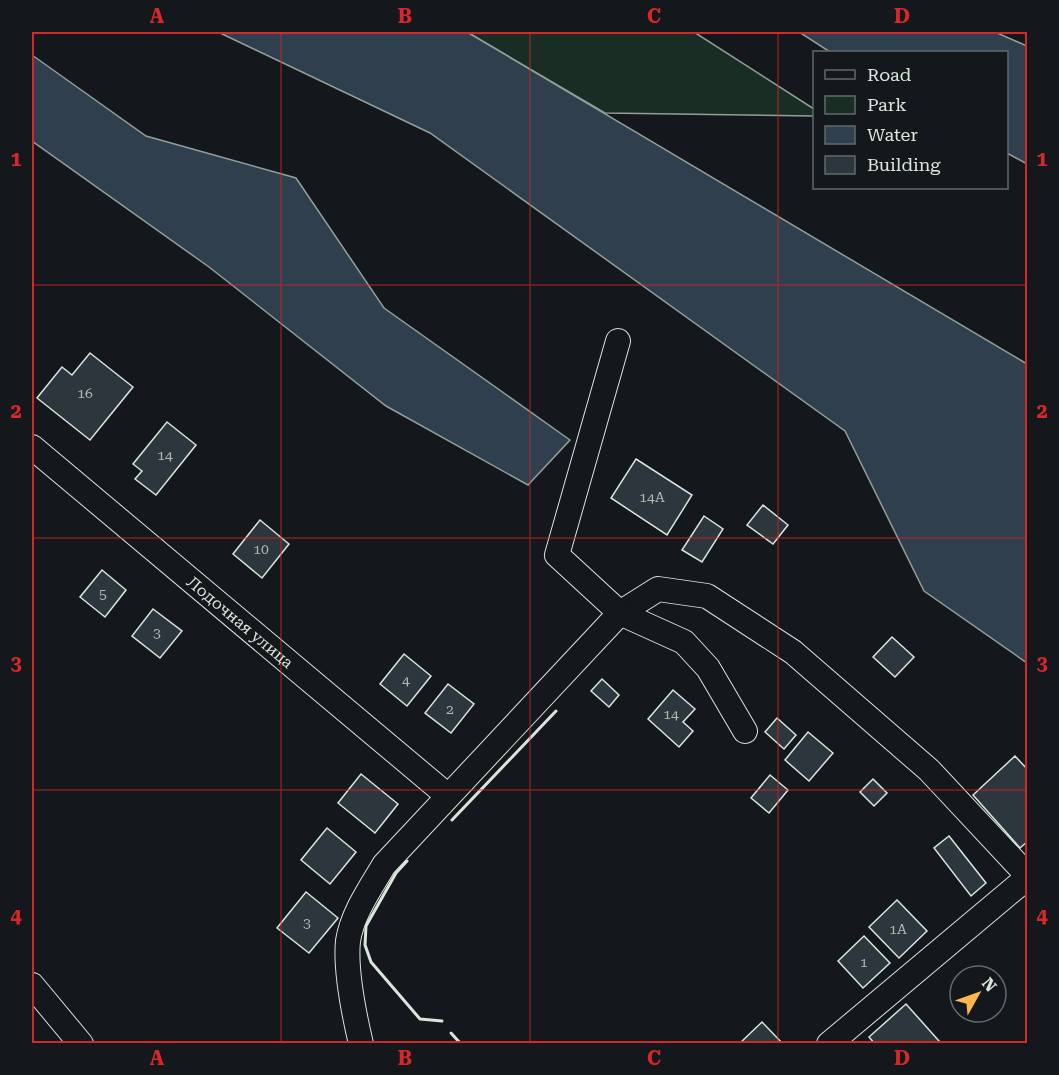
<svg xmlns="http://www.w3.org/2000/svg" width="1059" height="1075" font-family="'Roboto Serif',serif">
<rect width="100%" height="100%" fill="#14181c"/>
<polygon fill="#1a2d24" stroke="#939e99" stroke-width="1.5" points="467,32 694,32 814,109 814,116 605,113"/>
<g fill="#2f3f4d" stroke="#939e99" stroke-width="1.5">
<polygon points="218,32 467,32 1027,364 1027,663 924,591 845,431 430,133"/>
<polygon points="799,32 995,32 1027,46 1027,164 1007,153 1006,52 830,52"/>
<polygon points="32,55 146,136 296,178 384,308 570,440 528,485 386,406 209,267 32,141"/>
</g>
<g fill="#2c363c" stroke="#d8e6dc" stroke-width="1.5">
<polygon points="90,353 133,387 90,440 37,398 62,367 72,375"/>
<polygon points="167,422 196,445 156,495 135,479 142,471 133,464"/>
<polygon points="636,459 692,495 667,535 611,498"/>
<polygon points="763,505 788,525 773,544 747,525"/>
<polygon points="704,516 723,529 702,562 682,550"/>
<polygon points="260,520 289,544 262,578 233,554"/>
<polygon points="102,570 126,590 105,617 80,597"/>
<polygon points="153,609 182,631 160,658 132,636"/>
<polygon points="892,637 914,657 895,677 873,657"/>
<polygon points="404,654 431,676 407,706 380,684"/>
<polygon points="602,679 619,695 609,707 591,691"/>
<polygon points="448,684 474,704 451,733 425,713"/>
<polygon points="673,690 695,709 683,722 693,731 679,747 648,719"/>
<polygon points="777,718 796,735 784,749 765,732"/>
<polygon points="808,732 833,753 809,781 785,760"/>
<polygon points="1015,756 1028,770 1028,841 1020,848 973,795"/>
<polygon points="361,774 398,804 375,833 338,803"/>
<polygon points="770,775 788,790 769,813 751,798"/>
<polygon points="873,779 887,793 874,806 860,792"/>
<polygon points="327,828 356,852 330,884 301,860"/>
<polygon points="949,836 986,883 971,896 934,848"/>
<polygon points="306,892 338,918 309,953 277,928"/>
<polygon points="897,900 927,931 899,958 869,927"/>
<polygon points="864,936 890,963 863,988 838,961"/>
<polygon points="906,1004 939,1041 936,1044 875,1044 869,1037"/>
<polygon points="762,1022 783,1044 739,1044"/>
</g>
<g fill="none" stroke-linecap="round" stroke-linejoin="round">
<g stroke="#d8e6dc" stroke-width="26">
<g id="minor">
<path id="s1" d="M32,447L448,796"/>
<polyline points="620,613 658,589 707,596 793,652 929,770 1028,876"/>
<polyline points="620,613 684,642 708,668 745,731"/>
<polyline points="32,985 81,1044"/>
<path d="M361,1044C354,1014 345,971 348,941C352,914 371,887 384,865L620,613L557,555L618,341"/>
<polyline points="829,1044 1028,877"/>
</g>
</g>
<use href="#minor" stroke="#14181c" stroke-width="24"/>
<g stroke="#d8e6dc" stroke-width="3">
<polyline points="452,820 556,711"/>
<polyline points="407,861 396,873 366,926 365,945 371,962 420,1019 442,1021"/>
<polyline points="451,1033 461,1044"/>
</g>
</g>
<path fill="none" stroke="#d62828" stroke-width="1.5" stroke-opacity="0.55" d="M281,32V1044M530,32V1044M778,32V1044M32,285H1028M32,538H1028M32,790H1028"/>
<g text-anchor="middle" stroke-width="4.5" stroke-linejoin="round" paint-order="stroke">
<g font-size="14" fill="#adbab4">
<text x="85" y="398">16</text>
<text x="165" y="460">14</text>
<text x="652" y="502">14А</text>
<text x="261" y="554">10</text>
<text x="103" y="599">5</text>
<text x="157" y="638">3</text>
<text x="406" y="685">4</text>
<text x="450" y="714">2</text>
<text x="671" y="719">14</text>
<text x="307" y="928">3</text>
<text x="898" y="934">1А</text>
<text x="864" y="967">1</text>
</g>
<g font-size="16" fill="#d8e6dc" stroke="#14181c">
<text dy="6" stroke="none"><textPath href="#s1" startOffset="272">Лодочная улица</textPath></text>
</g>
</g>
<rect width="1059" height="1075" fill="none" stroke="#14181c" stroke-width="66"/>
<rect x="813" y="51" width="195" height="138" fill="#14181c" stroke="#626a69" stroke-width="1.5"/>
<rect x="825" y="70" width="30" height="9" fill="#14181c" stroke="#626a69" stroke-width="1.5"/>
<text x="867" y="81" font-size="18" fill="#d8e6dc">Road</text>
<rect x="825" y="96" width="30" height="18" fill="#1a2d24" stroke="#626a69" stroke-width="1.5"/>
<text x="867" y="111" font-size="18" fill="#d8e6dc">Park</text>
<rect x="825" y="126" width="30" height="18" fill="#2f3f4d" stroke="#626a69" stroke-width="1.5"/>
<text x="867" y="141" font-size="18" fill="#d8e6dc">Water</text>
<rect x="825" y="156" width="30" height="18" fill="#2c363c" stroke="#626a69" stroke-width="1.5"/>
<text x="867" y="171" font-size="18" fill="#d8e6dc">Building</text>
<g transform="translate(978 994) rotate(50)"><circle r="28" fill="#14181c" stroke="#626a69" stroke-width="1.5"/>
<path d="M0-4.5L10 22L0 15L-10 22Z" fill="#ffb74d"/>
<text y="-9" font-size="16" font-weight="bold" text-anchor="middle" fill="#d8e6dc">N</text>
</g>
<rect x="33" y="33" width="993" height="1009" fill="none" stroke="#d62828" stroke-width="2"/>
<g font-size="20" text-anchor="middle" font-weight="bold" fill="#d62828">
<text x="157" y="23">A</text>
<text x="405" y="23">B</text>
<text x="654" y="23">C</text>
<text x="902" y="23">D</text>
<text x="16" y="166">1</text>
<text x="1042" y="166">1</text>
<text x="16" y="418">2</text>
<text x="1042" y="418">2</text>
<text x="16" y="670">3</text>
<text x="1042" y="670">3</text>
<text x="16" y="923">4</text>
<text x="1042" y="923">4</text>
<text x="157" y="1065">A</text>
<text x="405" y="1065">B</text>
<text x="654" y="1065">C</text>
<text x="902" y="1065">D</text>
</g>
</svg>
